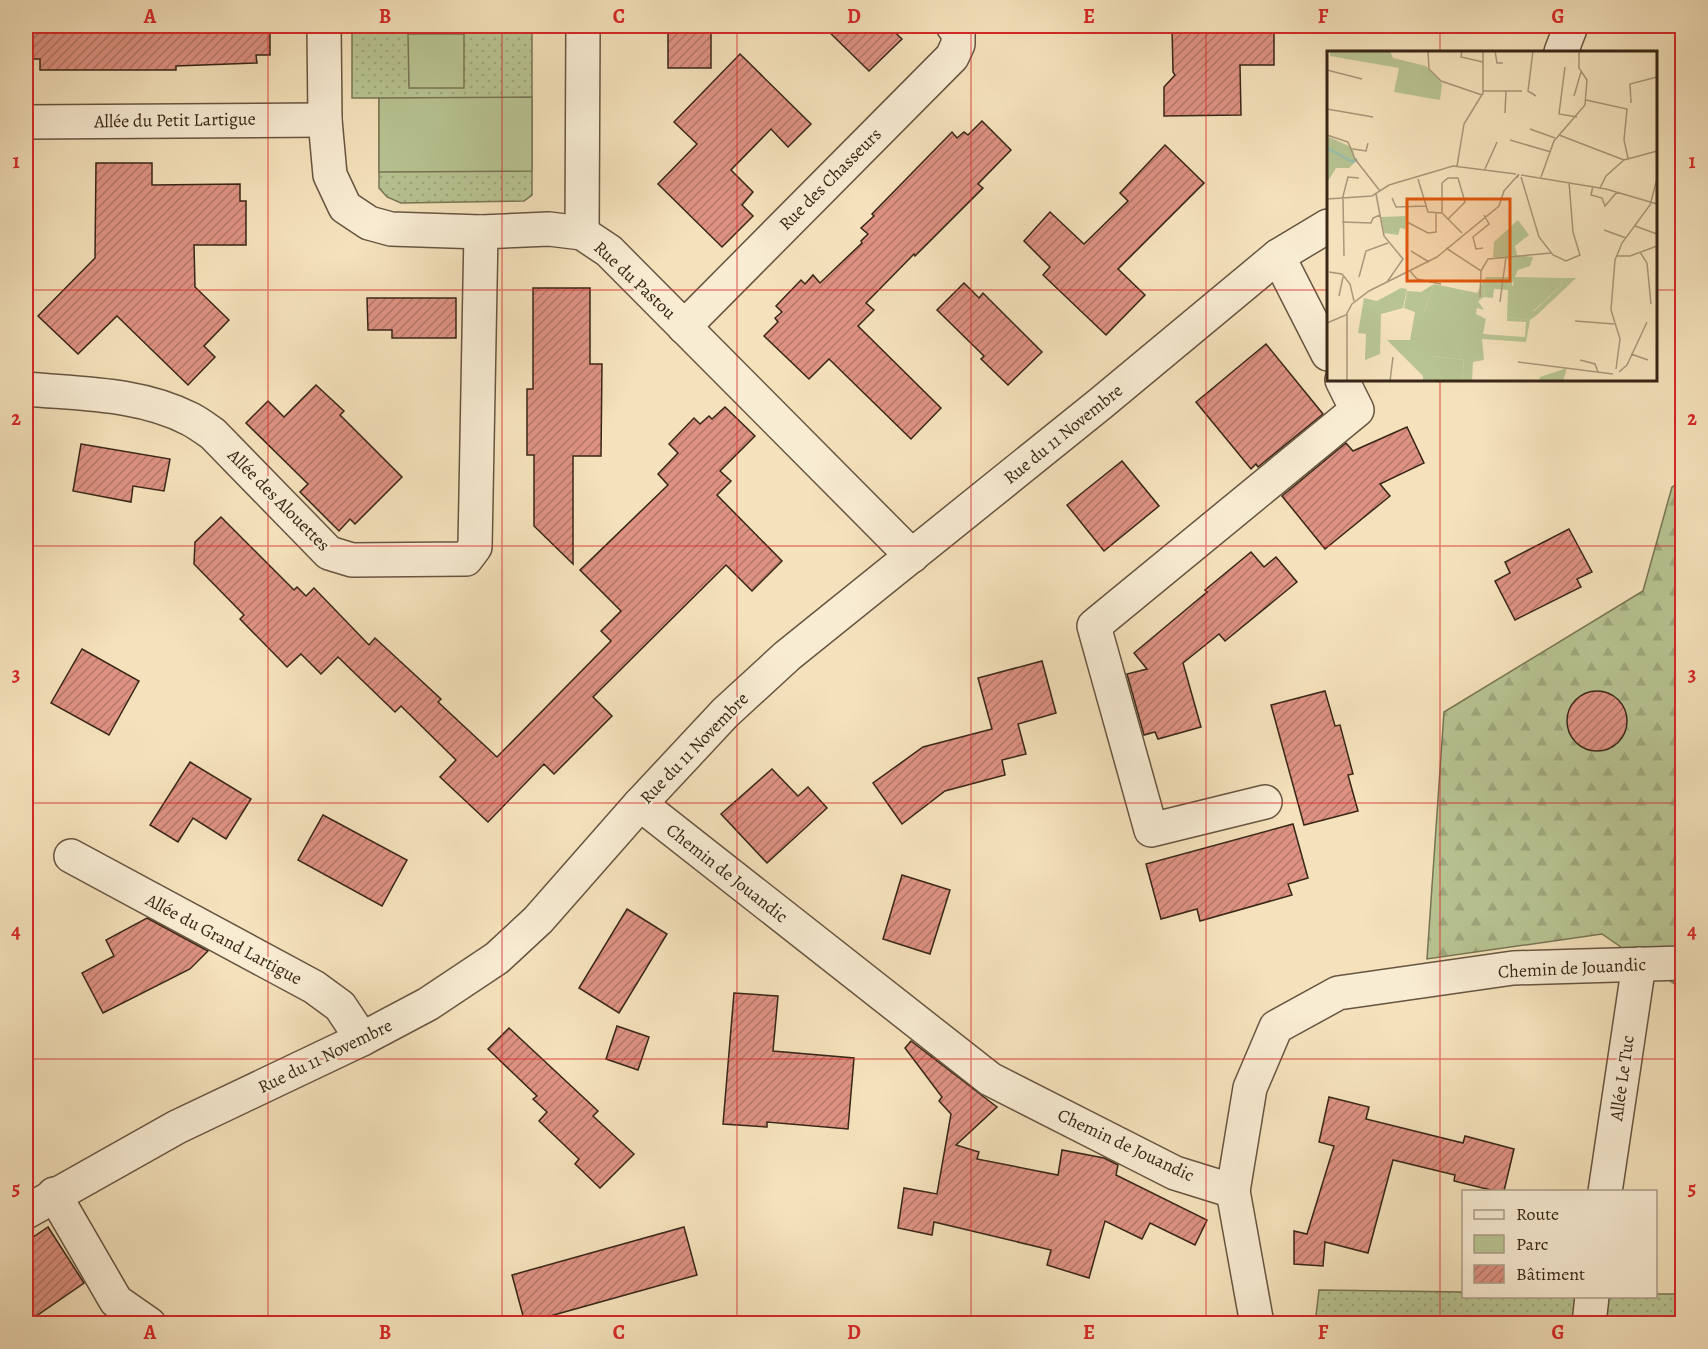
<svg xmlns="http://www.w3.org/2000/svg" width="1708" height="1349" font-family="Alegreya,serif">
<defs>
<pattern id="grass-dots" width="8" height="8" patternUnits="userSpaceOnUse" patternTransform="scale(1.5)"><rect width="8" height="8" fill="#b8c493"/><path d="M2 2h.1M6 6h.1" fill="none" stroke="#9fa87e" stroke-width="1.8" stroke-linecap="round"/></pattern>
<pattern id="forest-firs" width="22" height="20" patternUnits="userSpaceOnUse" patternTransform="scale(1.5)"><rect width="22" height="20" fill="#b8c493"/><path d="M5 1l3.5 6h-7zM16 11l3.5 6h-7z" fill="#9fa87e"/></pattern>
<pattern id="building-hatch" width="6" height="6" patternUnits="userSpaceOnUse" patternTransform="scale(1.5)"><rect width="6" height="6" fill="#de9283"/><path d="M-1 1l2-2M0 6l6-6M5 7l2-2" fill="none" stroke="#b5776a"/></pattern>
</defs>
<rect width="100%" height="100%" fill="#f5e2bc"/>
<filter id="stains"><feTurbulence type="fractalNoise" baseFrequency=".00333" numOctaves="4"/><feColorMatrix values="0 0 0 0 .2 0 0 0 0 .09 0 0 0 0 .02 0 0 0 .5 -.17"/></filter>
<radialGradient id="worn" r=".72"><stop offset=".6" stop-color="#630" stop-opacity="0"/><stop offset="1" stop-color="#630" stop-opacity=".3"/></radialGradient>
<g fill="url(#grass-dots)" stroke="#787555" stroke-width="1.5">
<path d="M352,26H532V195L524,201L401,203L387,197L379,188V98H352Z"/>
<path d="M1319,1290L1463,1292L1464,1296H1656V1294H1682V1323L1315,1324Z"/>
</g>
<path fill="url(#forest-firs)" stroke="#787555" stroke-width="1.5" d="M1682,481V989L1602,934L1427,959L1444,712L1643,591L1672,487Z"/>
<g fill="#b8c493" stroke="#787555" stroke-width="1.5">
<path d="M408,34H464V88H409Z"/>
<path d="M532,97V171L379,172V98Z"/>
</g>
<g fill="url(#building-hatch)" stroke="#382617" stroke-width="1.5">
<path d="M26,26H270V55H256L257,63L176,66V70H40V59H26Z"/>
<rect x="668" y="26" width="43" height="42"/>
<path d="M823,26H888L902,39L869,71Z"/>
<path d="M1172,26H1213V32H1274V65H1240L1241,115L1164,116V87L1175,75L1173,72Z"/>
<path d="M740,54L811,124L788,147L771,129L731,170L753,192L742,205L753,216L722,247L658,184L697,144L674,122Z"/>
<path d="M982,121L1011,150L978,184L983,188L915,256L914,254L866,303L874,310L858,326L941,408L911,439L829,359L809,379L764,336L778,322L775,318L782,312L776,306L801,280L805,284L813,275L820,283L862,243L861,241L868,234L861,228L874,216L872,214L952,132L957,138L964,132L968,135Z"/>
<path d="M1165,145L1204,183L1118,269L1145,295L1106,335L1043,275L1050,267L1024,241L1050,212L1084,244L1128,201L1120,193Z"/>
<path d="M96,163H152V185L240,184V201H246V245H194L195,287L229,320L204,346L215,357L188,385L117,316L78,354L38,316L95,258Z"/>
<path d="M964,283L979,298L983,293L1042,352L1008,385L981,359L984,356L937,310Z"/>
<path d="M533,288H590V364H602L601,456H573V564L534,526V455H527V389H533Z"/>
<path d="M367,298H456V338H392V330H368Z"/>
<path d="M1266,344L1323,414L1258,467L1256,464L1251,469L1196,402Z"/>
<path d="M316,385L344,411L340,415L402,477L355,524L350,519L339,531L300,492L308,484L246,423L268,401L284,417Z"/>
<path d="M725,407L755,436L720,471L731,481L717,495L782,561L752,591L726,565L593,697L612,716L554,774L544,764L488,822L440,777L456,760L401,706L395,712L338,657L321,674L301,654L287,667L240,619L244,615L194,564L195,542L221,517L294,590L297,587L306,596L314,588L369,645L375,638L441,699L438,702L497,757L611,641L601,631L621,611L580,570L668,485L658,474L678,453L669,444L694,418L700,424L709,416L712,419Z"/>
<path d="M1407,427L1424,463L1380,484L1390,496L1325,549L1282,496L1346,443L1353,451Z"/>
<path d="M81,444L170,459L164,491L133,486L131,502L73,491Z"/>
<path d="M1122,461L1159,506L1104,551L1067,505Z"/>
<path d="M1569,529L1592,572L1577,579L1581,587L1515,620L1495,581L1510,573L1505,562Z"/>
<path d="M1251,552L1264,567L1276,557L1297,582L1225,641L1219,634L1183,663L1201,727L1158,739L1155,732L1144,735L1127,674L1147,669L1134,653L1207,592L1205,590Z"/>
<path d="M82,649L139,681L109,735L51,703Z"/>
<path d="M1042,661L1056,713L1018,724L1026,754L1002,760L1005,775L945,791L902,824L873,783L923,747L992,729L978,678Z"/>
<circle cx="1597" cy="721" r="30"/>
<path d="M1325,691L1335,726L1340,725L1353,774L1348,775L1358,811L1304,825L1271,705Z"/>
<path d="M190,762L251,799L226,839L193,818L178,842L150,825Z"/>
<path d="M772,769L798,796L808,787L827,808L767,863L721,814Z"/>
<path d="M323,815L407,860L382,906L298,860Z"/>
<path d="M1293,824L1308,878L1288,884L1292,895L1200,921L1197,909L1161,919L1146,864Z"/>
<path d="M902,875L950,890L930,954L883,939Z"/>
<path d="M627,909L667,934L619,1013L579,988Z"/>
<path d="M147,918L208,951L190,969L103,1013L82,973L114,956L106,940Z"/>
<path d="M734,993L778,996L773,1051L854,1058L848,1129L767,1122V1127L723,1124Z"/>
<path d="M617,1026L649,1037L638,1070L606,1059Z"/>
<path d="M509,1028L598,1111L593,1116L634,1154L600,1188L575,1164L579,1159L539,1121L547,1112L533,1099L537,1096L488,1049Z"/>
<path d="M911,1041L997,1107L956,1145L979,1152L977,1159L1058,1175L1062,1150L1104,1158L1118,1165L1116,1175L1207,1220L1195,1245L1150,1223L1142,1239L1105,1221L1089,1278L1047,1265L1051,1250L934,1222L932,1235L898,1228L904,1188L937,1194L951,1114L939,1101L942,1097L905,1048Z"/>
<path d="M1329,1097L1369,1107L1366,1119L1463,1143L1465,1136L1514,1149L1504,1191H1495L1454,1181L1455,1175L1393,1160L1368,1253L1325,1242L1323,1266L1294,1264V1231L1307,1234L1334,1146L1319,1142Z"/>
<path d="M48,1227L84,1283L26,1323V1242Z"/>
<path d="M684,1227L697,1275L525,1323L512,1275Z"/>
</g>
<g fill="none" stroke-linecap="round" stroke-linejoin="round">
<g stroke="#675540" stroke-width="36">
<g id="minor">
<path d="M324,26L325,120L330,175L345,207L369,223L391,229L481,232L549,229L582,233L609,251L912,556"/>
<path d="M1561,52L1571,26"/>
<path d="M26,122L325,120"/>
<path d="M582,233L583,26"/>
<path d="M1278,256L1328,354"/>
<path d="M684,327L952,57L958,44V30L953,26"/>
<path d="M26,389C80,394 140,393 190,419C198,423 206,429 213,434L329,553L352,560L466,559L475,547L481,232"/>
<path d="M1265,802L1151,830L1094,626L1357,410L1342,380"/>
<path d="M640,804L990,1079L1175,1173L1233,1191L1250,1088L1276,1027L1338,993L1513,968L1682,963"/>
<path d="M71,856L314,987L340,1006L362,1039"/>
<path d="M1233,1191L1257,1324"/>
<path d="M1605,1192L1639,964"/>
<path d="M54,1194L116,1301L149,1324"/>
<path d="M26,1212L177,1127L362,1039L428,1004L497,958L538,920L640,804L725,713L787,656L1100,404L1278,256L1328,226"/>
<path d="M1589,1324L1592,1296"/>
</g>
</g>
<use href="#minor" stroke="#f8ecd3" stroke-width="33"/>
</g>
<path fill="none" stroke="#d62828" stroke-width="1.5" stroke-opacity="0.55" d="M268,26V1324M502,26V1324M737,26V1324M971,26V1324M1206,26V1324M1440,26V52M26,290H1328M1656,290H1682M1440,380V1324M26,546H1682M26,803H1682M26,1059H1682"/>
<g text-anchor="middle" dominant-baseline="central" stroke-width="4.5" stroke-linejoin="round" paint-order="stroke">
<g font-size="18" fill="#382617" stroke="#f8ecd3">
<text transform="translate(175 120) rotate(-1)">Allée du Petit Lartigue</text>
<text transform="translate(830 179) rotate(-45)">Rue des Chasseurs</text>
<text transform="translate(635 280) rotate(43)">Rue du Pastou</text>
<text transform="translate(1063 434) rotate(-39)">Rue du 11 Novembre</text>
<text transform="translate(279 500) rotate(45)">Allée des Alouettes</text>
<text transform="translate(694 748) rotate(-46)">Rue du 11 Novembre</text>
<text transform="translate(727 873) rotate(38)">Chemin de Jouandic</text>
<text transform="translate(224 939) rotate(28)">Allée du Grand Lartigue</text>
<text transform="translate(1572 968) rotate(-3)">Chemin de Jouandic</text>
<text transform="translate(325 1056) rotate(-26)">Rue du 11 Novembre</text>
<text transform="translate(1622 1078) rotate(-82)">Allée Le Tuc</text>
<text transform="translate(1126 1145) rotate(25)">Chemin de Jouandic</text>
</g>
</g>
<g transform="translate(1327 51)">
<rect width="330" height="330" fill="#f5e2bc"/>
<path d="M159,226H182L186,236L187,226L235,227L234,235L206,260L210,264L203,269L180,266L181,239L167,238L166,247L157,246ZM107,233L97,261L106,305L137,309L135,330H96V325L60,289H83L88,261L77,257L80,240L94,241Z" fill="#b8c493"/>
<path d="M3,0H63L66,7L99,15L115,33L113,49L67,41L72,17L3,5ZM0,85L26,97L28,111L22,117H9L1,130ZM191,169L202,184L188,195L190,204L206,206L203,215L191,219L183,237L182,208L166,206L167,191ZM159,226L157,246L151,250L157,259L150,257L149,263L159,268L156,283L198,286L199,271L180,270V266L203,269L199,291L155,288L157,309L146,311L145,330H135L137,309L106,305L95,290L97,261L107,233L150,242ZM235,227H249L210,264L206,261L234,235ZM240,317L236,330H212L213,326Z" fill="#b8c493"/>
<path d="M74,237L80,238L76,257L54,263L53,303L38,309L39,283L31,282L37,247L50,250Z" fill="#b8c493"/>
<path d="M79,165L78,178L73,177L71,184L57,182L54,166Z" fill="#b8c493"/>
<path fill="none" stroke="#9dbfaa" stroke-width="3" d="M0,97L26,111L30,108"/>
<path fill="none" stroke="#a9977a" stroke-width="1.5" d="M101,0L102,18L114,30L155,44M135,0L134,6L156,11M168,0L170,12H176M206,0L201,40L209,45M258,0H288M238,16L232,63L250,66M0,19L35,28M156,40H195M247,45L254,21M259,49L300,58L297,89L301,107M304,52L303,33L330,26M0,58L46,66M178,62L179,40M203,78L228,87M0,84L21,91L28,108L53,140M232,84L297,109M183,89L224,101M26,98L39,100L41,92M130,115L137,73L156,42V0M158,118L170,91M194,124L279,138L330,153M194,126L212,186L226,204L239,210L253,204L246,181L242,131M214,126L227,90L258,54L260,29L252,17V0M91,128L101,161L115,162L135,182M266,135L264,144L275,147L278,155L290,141M273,137L279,125L297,109L330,100M49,143L57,185L76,208L60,231M65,147L69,156L99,155M0,148L45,145L62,134L126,115L189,123M80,156V171L101,182L109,181V162M115,162V132L121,127H131L138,151L121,168M15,171L44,172L46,167L53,164M308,175L330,183M277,179L299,187M119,197L154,220L161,208L224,202M156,197L149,198L146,186L162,173L157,164M84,200L102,211M313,201L320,212L324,253M17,205L16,145L21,126L32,127M289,205H303L330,195M83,220L90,228L114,233M2,221L15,223L23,233L27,250M32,226L39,200L61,192M12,245L16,226M153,246L154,220M173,251L179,206M248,270L287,273M0,272L19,264L25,253L42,240L110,206L172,155L177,140L192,123L190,127M304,303L321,309M253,309L268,313L271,321M191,311L286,323M289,318L293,288L284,259L288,209L295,192L323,154L330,128M292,321L300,314L320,271M20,330V263M63,330L66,306"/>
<path fill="#df560d" fill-opacity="0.15" stroke="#df560d" stroke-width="3" d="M80,148H183V230H80Z"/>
<rect width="330" height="330" fill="none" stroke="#382617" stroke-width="3"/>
</g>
<rect width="1708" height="1349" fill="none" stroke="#f5e2bc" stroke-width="66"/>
<rect x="1462" y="1190" width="195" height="108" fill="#f8ecd3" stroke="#ab9d88" stroke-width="1.5"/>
<rect x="1474" y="1210" width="30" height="9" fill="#f8ecd3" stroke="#ab9d88" stroke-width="1.5"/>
<text x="1516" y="1220" font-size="18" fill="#382617">Route</text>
<rect x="1474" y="1235" width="30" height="18" fill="#b8c493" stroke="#ab9d88" stroke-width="1.5"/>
<text x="1516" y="1250" font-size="18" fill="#382617">Parc</text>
<rect x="1474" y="1265" width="30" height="18" fill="url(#building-hatch)" stroke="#ab9d88" stroke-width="1.5"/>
<text x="1516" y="1280" font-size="18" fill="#382617">Bâtiment</text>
<rect x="33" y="33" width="1642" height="1283" fill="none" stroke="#d62828" stroke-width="2"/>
<g font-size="20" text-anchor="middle" font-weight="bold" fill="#d62828">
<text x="150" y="23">A</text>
<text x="385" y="23">B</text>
<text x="619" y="23">C</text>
<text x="854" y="23">D</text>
<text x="1089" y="23">E</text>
<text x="1323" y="23">F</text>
<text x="1558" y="23">G</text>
<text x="16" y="168">1</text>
<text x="1692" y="168">1</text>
<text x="16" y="425">2</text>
<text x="1692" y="425">2</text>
<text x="16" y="681">3</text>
<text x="1692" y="681">3</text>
<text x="16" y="938">4</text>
<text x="1692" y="938">4</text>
<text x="16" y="1195">5</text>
<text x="1692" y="1195">5</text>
<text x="150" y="1339">A</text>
<text x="385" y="1339">B</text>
<text x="619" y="1339">C</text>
<text x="854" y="1339">D</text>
<text x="1089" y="1339">E</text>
<text x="1323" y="1339">F</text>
<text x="1558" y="1339">G</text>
</g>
<rect width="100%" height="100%" filter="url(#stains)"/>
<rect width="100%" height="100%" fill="url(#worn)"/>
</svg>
